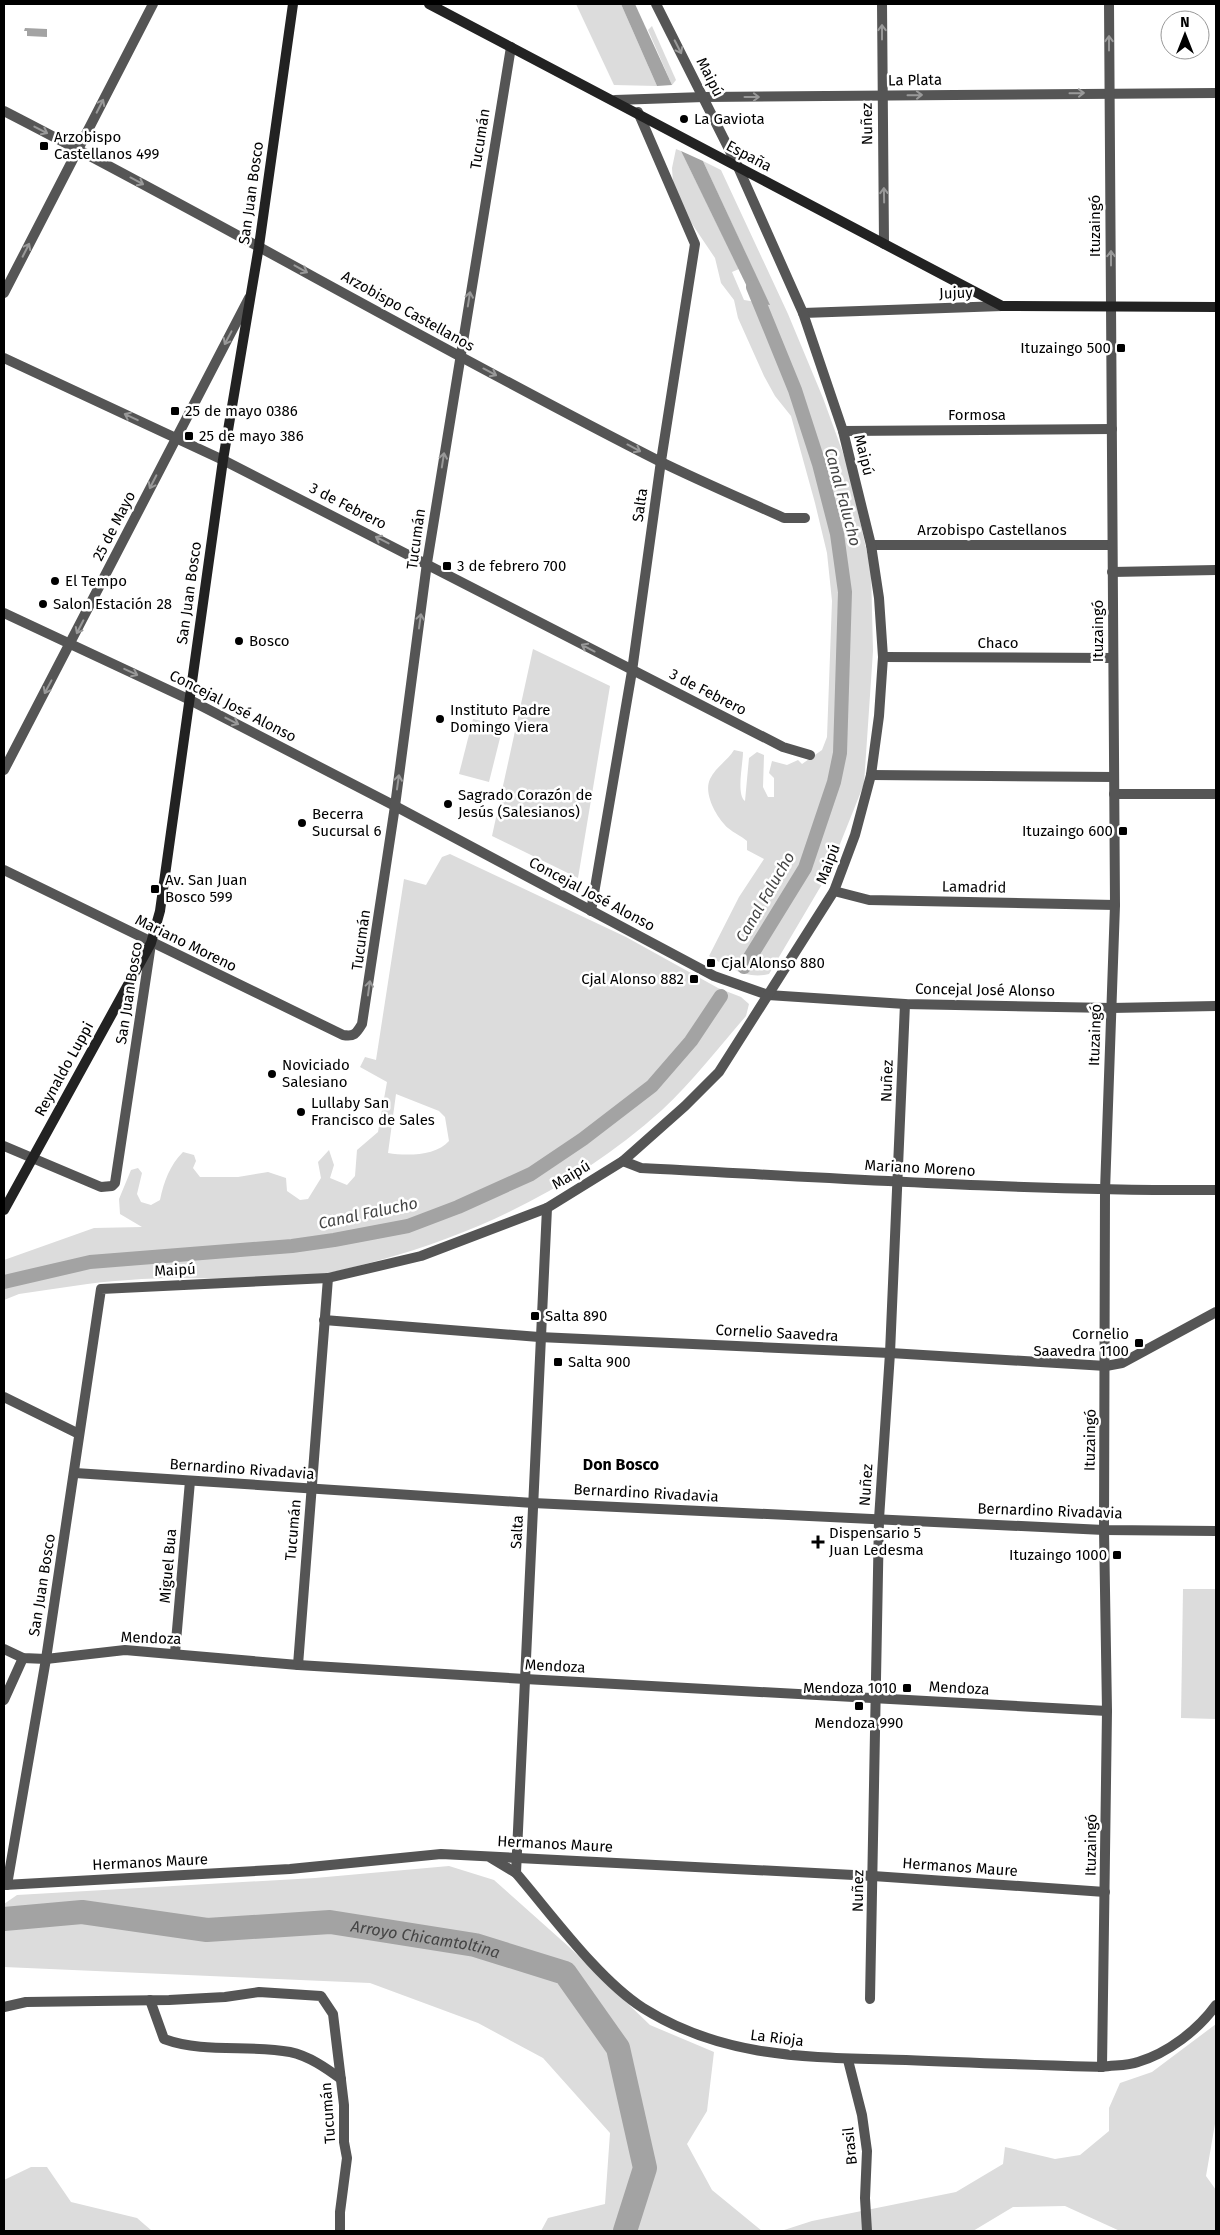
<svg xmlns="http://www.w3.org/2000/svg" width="1220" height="2235" font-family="'Fira Sans',sans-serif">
<rect width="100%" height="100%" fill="#fff"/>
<g fill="#dcdcdc" fill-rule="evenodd">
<path d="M576,4H621L657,86L614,85Z"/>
<path d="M652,26L676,80L672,85L648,30Z"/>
<path d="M676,149L681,151L739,269L732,272L744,300L769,304L703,161L721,170L788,314L823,398L847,464L871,570L873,651L864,784L828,874L769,974C747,980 728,967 709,956L739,897L764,859L747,850V841C741,836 734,833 728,828C717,818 703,794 710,779C715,768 728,760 734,750L743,752C743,764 736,794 745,801L749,758L757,752L764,755L763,787L768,797H774V778L769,773L772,761L787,765L798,760L802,764L822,750L827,737L832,601L827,553L815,503L791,416L775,396L764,376L738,318L734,300L721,283L715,258L686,215L673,183L672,168Z"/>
<path d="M533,649L610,686L578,878L492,836Z"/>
<path d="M473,719L503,726L489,782L459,774Z"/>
<path d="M450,854L626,937L718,988L741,997L749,1004L746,1016C719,1047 693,1081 662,1110C582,1182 483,1232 380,1260C355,1267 329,1274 304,1277C246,1282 187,1275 129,1280C92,1282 55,1289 19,1294L4,1300V1260L94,1228L142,1227L120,1214L119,1199L131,1170L138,1168L142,1173L137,1194L141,1202L151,1205L160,1200C164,1181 170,1165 183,1152L194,1155L196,1161L193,1168L200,1177H238L268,1172L286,1178L287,1191L300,1200L308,1199L321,1178L318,1162L329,1150L334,1165L330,1178L347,1185L355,1176L357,1150L378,1132L387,1082L360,1067L365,1057L376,1060L404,879L426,885L442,857ZM396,1094L439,1111L445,1117L449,1141C436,1156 407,1156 388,1153Z"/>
<path d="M1183,1589H1216V1719L1181,1718Z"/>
<path d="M449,1866L494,1880L568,1946L650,2025L714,2052L707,2111L687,2144L712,2190L762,2231H541L548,2218L605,2204L610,2133L543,2058L478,2023L370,1983L4,1967V1904L17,1895L315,1878Z"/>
<path d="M1216,2024V2118L1206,2176L1216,2190V2231H1120L1065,2206L1013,2207L973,2231H781L812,2221L956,2192L1003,2164L1005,2147L1055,2159L1080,2155L1109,2131V2108L1120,2083L1152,2072Z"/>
<path d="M31,2167H47L71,2202L137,2218L152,2231H4V2180Z"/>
</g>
<g fill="#a3a3a3">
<path d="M621,4H635L672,85L657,86Z"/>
<path d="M25,28L47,29V37L27,36V31H24Z"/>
<path d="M681,151L703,161L770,305L755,303Z"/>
</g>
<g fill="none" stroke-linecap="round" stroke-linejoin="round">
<g stroke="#a3a3a3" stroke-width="14">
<path d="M744,967L805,868L834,782L840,753L845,592L837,534L819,464L795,390L753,287"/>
<path d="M4,1282L90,1262L292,1246L334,1240L408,1226L458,1207L531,1174L583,1139L652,1086L691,1041L721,996"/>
</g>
<path stroke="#a3a3a3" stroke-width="24" id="s1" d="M4,1919L82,1912L207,1930L330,1922L475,1945L565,1973L618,2048L645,2168L625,2231"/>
<g stroke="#555" stroke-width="10">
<path d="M882,4L884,244"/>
<path d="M615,100L704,97L1216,93"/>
<path d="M4,111C224,224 438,349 659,461C700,481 742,499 784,518H805"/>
<path d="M4,293L153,4"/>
<path d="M803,313L1002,306"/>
<path d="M4,358L223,460L783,747L810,755"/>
<path d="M843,431L1112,429"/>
<path d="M871,545H1112"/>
<path d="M1112,572L1216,570"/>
<path d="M4,613L188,699L395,806L714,976L768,995L905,1004L1111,1008L1216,1006"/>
<path d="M883,657L1113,658"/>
<path d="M4,770L249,298"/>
<path d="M871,775L1114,777"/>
<path d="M1114,794H1216"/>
<path d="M4,870L343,1035C354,1037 356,1034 362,1024L395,806L427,563L511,47"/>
<path d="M834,891L869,900L1115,905"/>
<path d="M591,911L632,671L661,461L695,244L638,112"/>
<path d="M4,1146L101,1187L112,1186L115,1183L151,944"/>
<path d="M623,1161L641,1168C833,1178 1024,1191 1216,1190"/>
<path d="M547,1208L516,1873C552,1915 598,1979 643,2008C726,2060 812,2057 906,2060C971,2063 1037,2065 1102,2067C1113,2065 1127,2066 1138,2062C1168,2053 1198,2030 1216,2005"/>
<path d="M324,1320L539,1337L890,1353L1106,1366L1122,1363L1216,1312"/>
<path d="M4,1397L79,1434"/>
<path d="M75,1473L533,1503L1104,1530L1216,1531"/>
<path d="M4,1649L23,1658L46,1659L125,1650L298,1665L525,1679L1107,1711"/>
<path d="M175,1653L190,1481"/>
<path d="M298,1665L328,1278"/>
<path d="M4,1700L23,1658"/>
<path d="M491,1858L516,1873"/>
<path d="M4,1885L290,1869L441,1854L873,1876L1105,1892"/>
<path d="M7,1885L46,1659L101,1289L328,1278L421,1256L547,1208L623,1161L685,1106L719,1072L834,891L855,835L871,775L879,716L883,657L879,598L871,545L843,431L803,313L738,167L656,4"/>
<path d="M870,1999L879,1519L890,1353L905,1004"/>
<path d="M150,2000L164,2039C205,2054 249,2044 290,2052C309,2056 326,2068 341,2079"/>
<path d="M4,2007L26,2002L169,2000L225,1997L259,1992L321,1996L333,2014L344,2105V2142L347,2158L340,2212V2231"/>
<path d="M848,2060L862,2115L867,2151L865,2198L867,2231"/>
<path d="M1102,2067L1107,1711L1104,1530L1105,1191L1115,905L1109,4"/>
</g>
<g stroke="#222" stroke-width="10">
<path d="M429,4L1002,306L1216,307"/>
<path d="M4,1210L151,943L160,911L223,460L259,246L293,4"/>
</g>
</g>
<defs><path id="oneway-shaft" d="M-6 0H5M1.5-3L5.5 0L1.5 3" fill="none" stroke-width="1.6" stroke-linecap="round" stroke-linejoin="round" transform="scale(1.25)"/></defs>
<g stroke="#999">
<use href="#oneway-shaft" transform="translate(882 32) rotate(-90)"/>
<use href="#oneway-shaft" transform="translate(1109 43) rotate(-90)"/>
<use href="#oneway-shaft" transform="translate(678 47) rotate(63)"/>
<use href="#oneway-shaft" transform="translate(1077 93) rotate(-1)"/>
<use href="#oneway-shaft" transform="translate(915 95) rotate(-1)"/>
<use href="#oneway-shaft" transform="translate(752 97)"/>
<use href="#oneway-shaft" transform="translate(100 106) rotate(-63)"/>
<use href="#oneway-shaft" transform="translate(41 130) rotate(27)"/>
<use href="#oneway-shaft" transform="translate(137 181) rotate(28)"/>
<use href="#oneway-shaft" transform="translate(884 195) rotate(-91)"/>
<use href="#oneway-shaft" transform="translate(26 250) rotate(-63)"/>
<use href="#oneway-shaft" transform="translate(1111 258) rotate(-90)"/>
<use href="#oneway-shaft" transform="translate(301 269) rotate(29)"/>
<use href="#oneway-shaft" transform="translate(469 299) rotate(-81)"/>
<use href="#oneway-shaft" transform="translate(228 338) rotate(118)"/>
<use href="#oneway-shaft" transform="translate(490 372) rotate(28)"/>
<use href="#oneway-shaft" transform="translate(131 417) rotate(-155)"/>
<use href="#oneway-shaft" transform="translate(634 448) rotate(28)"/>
<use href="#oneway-shaft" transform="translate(443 460) rotate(-81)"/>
<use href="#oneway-shaft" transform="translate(153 482) rotate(117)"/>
<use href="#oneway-shaft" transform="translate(382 540) rotate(-153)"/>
<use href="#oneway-shaft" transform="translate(420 621) rotate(-82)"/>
<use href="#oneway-shaft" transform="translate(80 627) rotate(117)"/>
<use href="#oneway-shaft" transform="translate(588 648) rotate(-152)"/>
<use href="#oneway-shaft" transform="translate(131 672) rotate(25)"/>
<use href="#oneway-shaft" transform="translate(48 687) rotate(118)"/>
<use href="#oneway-shaft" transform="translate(232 721) rotate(27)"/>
<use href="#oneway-shaft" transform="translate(398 782) rotate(-82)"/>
<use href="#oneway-shaft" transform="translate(369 988) rotate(-82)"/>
</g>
<g fill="#000" stroke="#fff" stroke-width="2">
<circle cx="684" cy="119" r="5"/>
<rect x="39" y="141" width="10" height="10" rx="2.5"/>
<rect x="1116" y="343" width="10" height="10" rx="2.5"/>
<rect x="170" y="406" width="10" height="10" rx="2.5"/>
<rect x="184" y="431" width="10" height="10" rx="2.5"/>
<rect x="442" y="561" width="10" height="10" rx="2.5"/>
<circle cx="55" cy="581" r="5"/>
<circle cx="43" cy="604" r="5"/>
<circle cx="239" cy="641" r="5"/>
<circle cx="440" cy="719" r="5"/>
<circle cx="448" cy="804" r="5"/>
<circle cx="302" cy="823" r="5"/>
<rect x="1118" y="826" width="10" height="10" rx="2.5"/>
<rect x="150" y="884" width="10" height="10" rx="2.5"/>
<rect x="706" y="958" width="10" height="10" rx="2.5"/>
<rect x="689" y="974" width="10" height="10" rx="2.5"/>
<circle cx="272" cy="1074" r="5"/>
<circle cx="301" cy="1112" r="5"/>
<rect x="530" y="1311" width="10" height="10" rx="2.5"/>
<rect x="1134" y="1338" width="10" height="10" rx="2.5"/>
<rect x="553" y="1357" width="10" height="10" rx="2.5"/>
<path d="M815.5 1534.5h5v5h5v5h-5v5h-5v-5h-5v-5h5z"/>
<rect x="1112" y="1550" width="10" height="10" rx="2.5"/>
<rect x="902" y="1683" width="10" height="10" rx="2.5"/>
<rect x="854" y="1701" width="10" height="10" rx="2.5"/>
</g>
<g text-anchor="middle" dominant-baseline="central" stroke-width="5" stroke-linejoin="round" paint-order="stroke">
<g font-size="15" fill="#000" stroke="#fff">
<text transform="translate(710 77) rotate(63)">Maipú</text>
<text transform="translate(915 80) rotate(-1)">La Plata</text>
<text transform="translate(867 124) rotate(-91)">Nuñez</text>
<text transform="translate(480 139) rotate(-81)">Tucumán</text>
<text transform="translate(749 156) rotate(28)">España</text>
<text transform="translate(251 193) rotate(-82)">San Juan Bosco</text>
<text transform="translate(1095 226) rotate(-90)">Ituzaingó</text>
<text transform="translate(956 293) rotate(-2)">Jujuy</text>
<text transform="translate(408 311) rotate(29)">Arzobispo Castellanos</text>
<text x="977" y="415">Formosa</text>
<text transform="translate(864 455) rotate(76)">Maipú</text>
<text transform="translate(640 505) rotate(-82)">Salta</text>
<text transform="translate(348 506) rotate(27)">3 de Febrero</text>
<text transform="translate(114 526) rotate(-63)">25 de Mayo</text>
<text x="992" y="530">Arzobispo Castellanos</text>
<text transform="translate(416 539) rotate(-82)">Tucumán</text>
<text transform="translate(189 593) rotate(-82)">San Juan Bosco</text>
<text transform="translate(1098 631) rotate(-90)">Ituzaingó</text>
<text x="998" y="643">Chaco</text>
<text transform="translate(708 692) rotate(27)">3 de Febrero</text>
<text transform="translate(233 706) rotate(27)">Concejal José Alonso</text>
<text transform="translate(828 864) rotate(-69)">Maipú</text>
<text transform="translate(974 887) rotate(1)">Lamadrid</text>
<text transform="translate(592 894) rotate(28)">Concejal José Alonso</text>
<text transform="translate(361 940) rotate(-82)">Tucumán</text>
<text transform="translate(186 943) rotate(26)">Mariano Moreno</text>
<text transform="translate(985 990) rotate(1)">Concejal José Alonso</text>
<text transform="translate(129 993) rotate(-81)">San Juan Bosco</text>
<text transform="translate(1095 1035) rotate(-88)">Ituzaingó</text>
<text transform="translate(64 1069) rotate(-61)">Reynaldo Luppi</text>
<text transform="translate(887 1081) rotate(-88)">Nuñez</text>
<text transform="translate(920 1168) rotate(3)">Mariano Moreno</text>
<text transform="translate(571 1175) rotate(-31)">Maipú</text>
<text transform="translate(175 1270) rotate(-3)">Maipú</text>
<text transform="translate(777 1333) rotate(3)">Cornelio Saavedra</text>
<text transform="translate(1090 1440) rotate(-89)">Ituzaingó</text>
<text transform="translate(242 1469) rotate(4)">Bernardino Rivadavia</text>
<text transform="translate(866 1485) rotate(-86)">Nuñez</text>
<text transform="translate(646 1493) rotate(3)">Bernardino Rivadavia</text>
<text transform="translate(1050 1511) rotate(2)">Bernardino Rivadavia</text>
<text transform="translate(293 1530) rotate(-85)">Tucumán</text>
<text transform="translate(517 1532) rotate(-87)">Salta</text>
<text transform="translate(168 1566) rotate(-85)">Miguel Bua</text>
<text transform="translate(42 1585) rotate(-81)">San Juan Bosco</text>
<text transform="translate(151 1638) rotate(2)">Mendoza</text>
<text transform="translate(555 1666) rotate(3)">Mendoza</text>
<text transform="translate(959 1688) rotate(3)">Mendoza</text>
<text transform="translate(555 1844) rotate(3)">Hermanos Maure</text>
<text transform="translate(1091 1845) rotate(-89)">Ituzaingó</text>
<text transform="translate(150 1862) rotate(-3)">Hermanos Maure</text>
<text transform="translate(960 1867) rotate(4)">Hermanos Maure</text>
<text transform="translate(858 1891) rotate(-89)">Nuñez</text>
<text transform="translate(777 2038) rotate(7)">La Rioja</text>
<text transform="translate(328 2113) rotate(-94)">Tucumán</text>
<text transform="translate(850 2146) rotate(-96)">Brasil</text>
</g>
<g font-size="15" fill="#000" stroke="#fff" text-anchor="start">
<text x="694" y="119">La Gaviota</text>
<text x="54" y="137">Arzobispo<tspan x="54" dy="17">Castellanos 499</tspan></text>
<text x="1111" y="348" text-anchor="end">Ituzaingo 500</text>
<text x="185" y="411">25 de mayo 0386</text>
<text x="199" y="436">25 de mayo 386</text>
<text x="457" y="566">3 de febrero 700</text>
<text x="65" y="581">El Tempo</text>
<text x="53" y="604">Salon Estación 28</text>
<text x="249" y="641">Bosco</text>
<text x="450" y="710">Instituto Padre<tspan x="450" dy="17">Domingo Viera</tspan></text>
<text x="458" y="795">Sagrado Corazón de<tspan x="458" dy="17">Jesús (Salesianos)</tspan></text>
<text x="312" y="814">Becerra<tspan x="312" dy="17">Sucursal 6</tspan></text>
<text x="1113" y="831" text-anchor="end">Ituzaingo 600</text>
<text x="165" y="880">Av. San Juan<tspan x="165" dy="17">Bosco 599</tspan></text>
<text x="721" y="963">Cjal Alonso 880</text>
<text x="684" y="979" text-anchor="end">Cjal Alonso 882</text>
<text x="282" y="1065">Noviciado<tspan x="282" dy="17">Salesiano</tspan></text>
<text x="311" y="1103">Lullaby San<tspan x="311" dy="17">Francisco de Sales</tspan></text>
<text x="545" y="1316">Salta 890</text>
<text x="1129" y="1334" text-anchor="end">Cornelio<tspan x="1129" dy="17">Saavedra 1100</tspan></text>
<text x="568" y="1362">Salta 900</text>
<text x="829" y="1533">Dispensario 5<tspan x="829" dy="17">Juan Ledesma</tspan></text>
<text x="1107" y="1555" text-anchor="end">Ituzaingo 1000</text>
<text x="897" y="1688" text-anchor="end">Mendoza 1010</text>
<text x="859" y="1723" text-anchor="middle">Mendoza 990</text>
</g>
<g font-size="16" font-style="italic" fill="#444" stroke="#fff">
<text transform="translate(843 497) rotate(75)">Canal Falucho</text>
<text transform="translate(765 897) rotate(-60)">Canal Falucho</text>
<text transform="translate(368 1213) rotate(-12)">Canal Falucho</text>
<text stroke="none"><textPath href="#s1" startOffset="425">Arroyo Chicamtoltina</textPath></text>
</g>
<g font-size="16" font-weight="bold" fill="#000" stroke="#fff">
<text x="621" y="1464">Don Bosco</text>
</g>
</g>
<rect width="1220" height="2235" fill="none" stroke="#000000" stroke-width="10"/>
<g transform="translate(1185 35)"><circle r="24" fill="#ffffff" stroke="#999999"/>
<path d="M0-4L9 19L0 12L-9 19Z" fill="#000000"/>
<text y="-8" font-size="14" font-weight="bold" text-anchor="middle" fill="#000000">N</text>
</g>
</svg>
